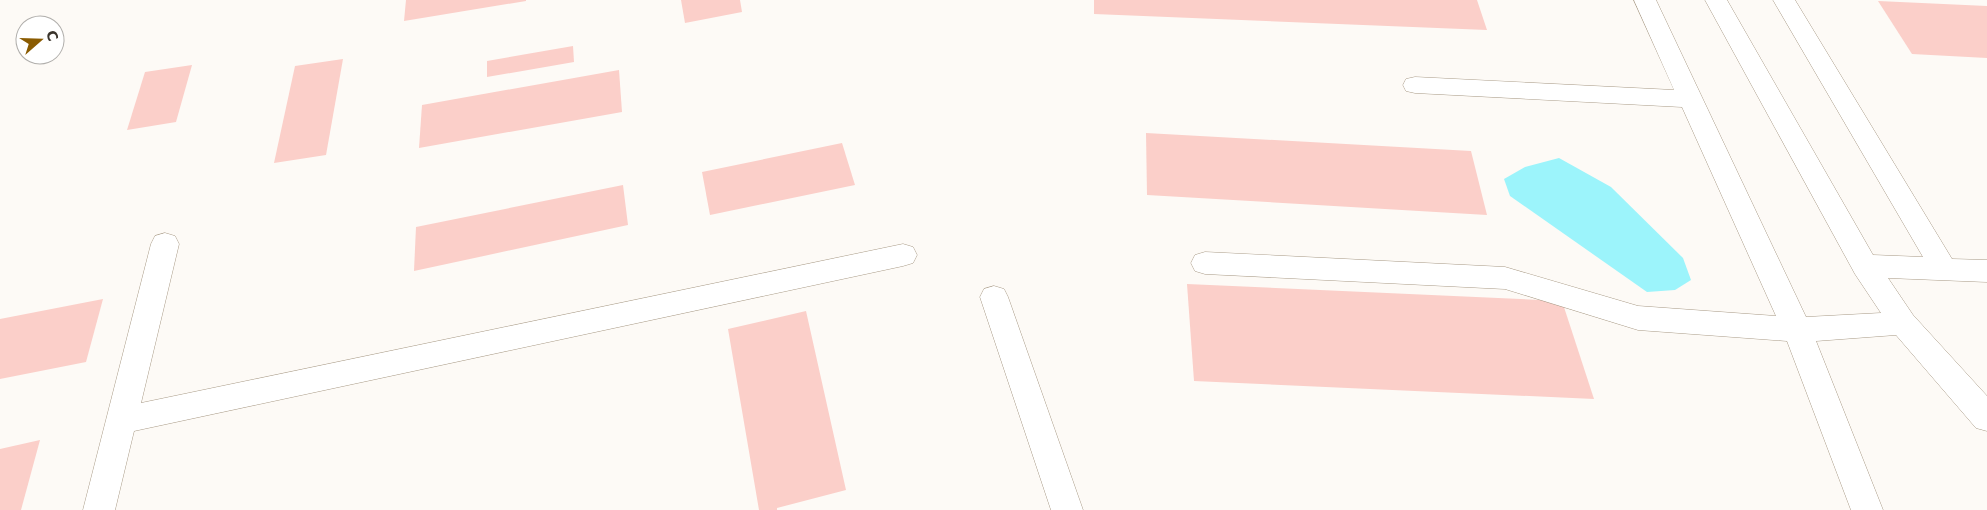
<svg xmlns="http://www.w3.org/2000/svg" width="1987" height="510" font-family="'DejaVu Sans',sans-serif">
<rect width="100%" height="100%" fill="#fdfaf6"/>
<path fill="#9cf4fb" d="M1559,158L1611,187L1683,258L1691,280L1675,290L1647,292L1510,196L1504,179L1525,167Z"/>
<g fill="#fbcfc9">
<path d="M406,0H526V1L404,21Z"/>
<path d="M681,0H740L742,12L685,23Z"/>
<path d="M1094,0H1477L1487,30L1094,14Z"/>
<path d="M1878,1L1987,6V58L1912,54Z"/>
<path d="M573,46L574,62L487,77V61Z"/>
<path d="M343,59L326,155L274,163L295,66Z"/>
<path d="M192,65L176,122L127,130L145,72Z"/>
<path d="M619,70L622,112L419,148L422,105Z"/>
<path d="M1146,133L1471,151L1487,215L1147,195Z"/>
<path d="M842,143L855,185L710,215L702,172Z"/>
<path d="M623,185L628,225L414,271L416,227Z"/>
<path d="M1187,284L1562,301L1594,399L1194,381Z"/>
<path d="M103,299L86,362L0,379V319Z"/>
<path d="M806,311L846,490L777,508V510H759L728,329Z"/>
<path d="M40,440L21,510H0V449Z"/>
</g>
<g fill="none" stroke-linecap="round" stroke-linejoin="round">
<g stroke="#a99b87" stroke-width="1">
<g id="minor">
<path d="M1634,0H1656L1806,317L1881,313L1855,274L1705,0H1727L1873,255L1923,257L1773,0H1795L1952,259L1987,260V282L1888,278L1913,315L1987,396V431L1976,428L1896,335L1816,341L1883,510H1851L1787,341L1638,330L1505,289L1205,274L1195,271L1191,263L1195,255L1205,252L1505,267L1638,306L1776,316L1682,107L1415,93L1406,91L1403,85L1406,79L1415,77L1674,90Z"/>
<path d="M165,233L175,236L179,244L141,403L903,244L913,247L917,255L913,263L903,266L134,431L115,510H83L151,244L155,236Z"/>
<path d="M994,286L1004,289L1008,297L1083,510H1051L980,297L984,289Z"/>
</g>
</g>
<use href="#minor" fill="#fff" fill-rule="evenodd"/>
</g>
<g transform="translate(40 40) rotate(70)"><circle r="24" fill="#ffffff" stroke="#b0aeab"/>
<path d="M0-4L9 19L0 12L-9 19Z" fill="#8a5b01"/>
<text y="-8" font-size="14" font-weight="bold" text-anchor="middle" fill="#3a342c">С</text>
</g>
</svg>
